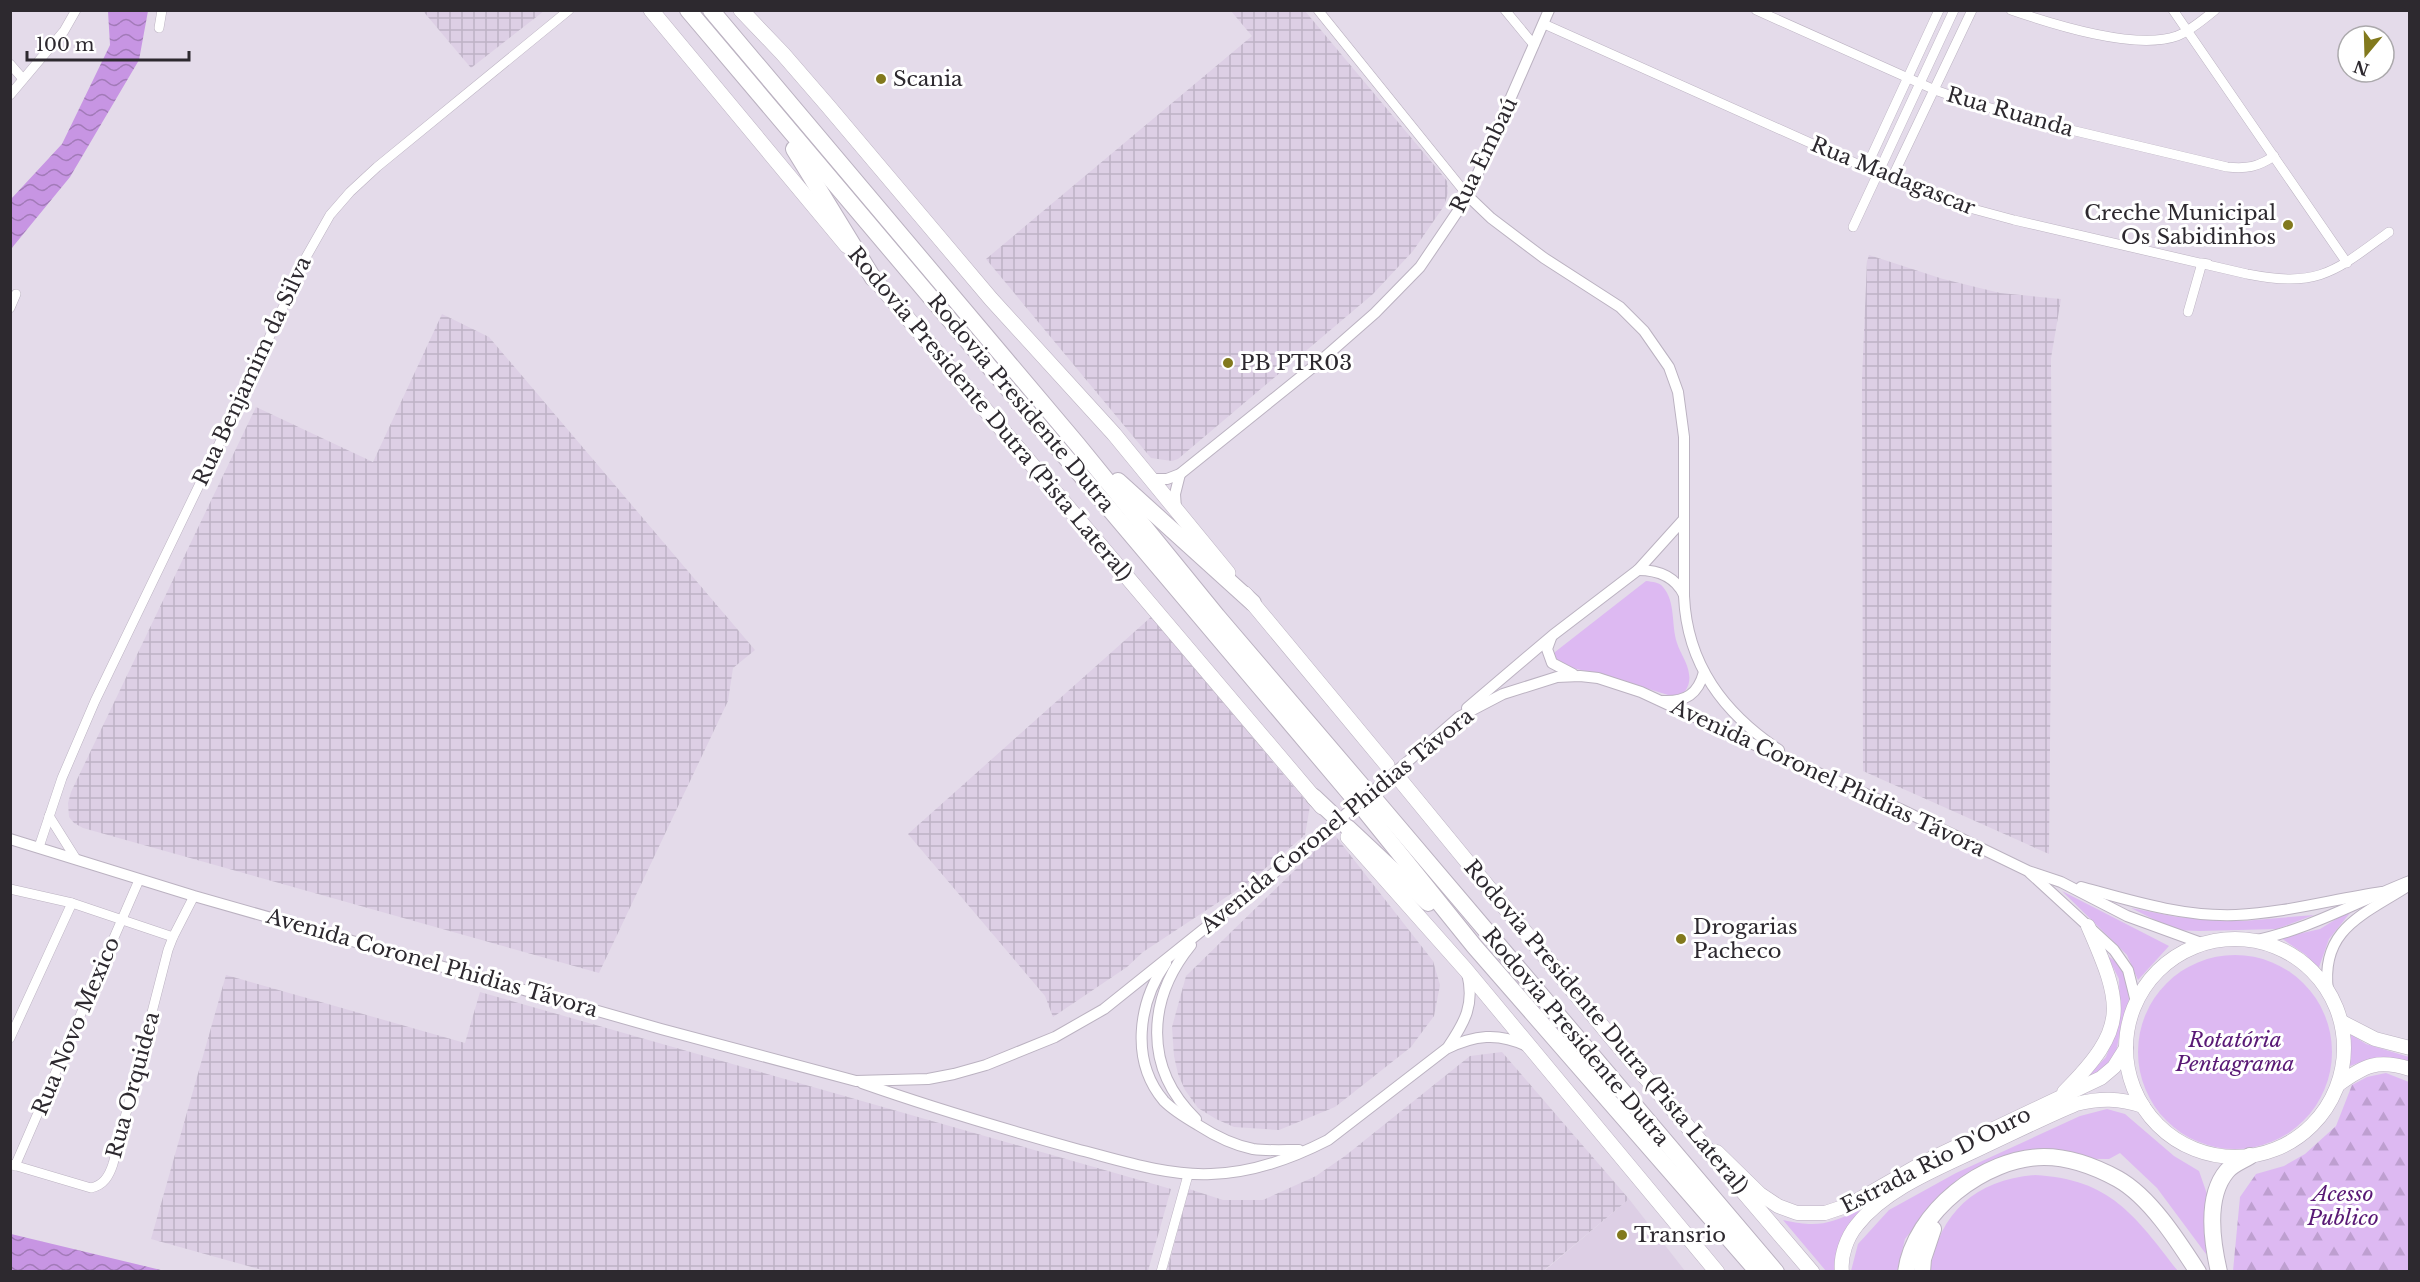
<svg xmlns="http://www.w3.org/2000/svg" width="2420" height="1282" font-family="'Libre Baskerville',serif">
<defs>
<pattern id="industrial-grid" width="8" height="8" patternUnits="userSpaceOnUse" patternTransform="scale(1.5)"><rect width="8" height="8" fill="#ddcfe5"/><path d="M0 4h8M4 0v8" fill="none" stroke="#beb2c5"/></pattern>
<pattern id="forest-firs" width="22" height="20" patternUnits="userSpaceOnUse" patternTransform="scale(1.5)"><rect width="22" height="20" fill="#ddb9f2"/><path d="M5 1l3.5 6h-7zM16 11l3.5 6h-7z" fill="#be9fd0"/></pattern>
<pattern id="water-waves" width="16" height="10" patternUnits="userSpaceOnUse" patternTransform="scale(1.5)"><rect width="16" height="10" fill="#c795e3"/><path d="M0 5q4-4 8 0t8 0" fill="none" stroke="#a27ab8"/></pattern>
</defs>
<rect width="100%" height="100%" fill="#e4dbea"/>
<path fill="#ddcfe5" d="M1629,1199L1685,1271L1543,1272Z"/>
<g fill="url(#industrial-grid)">
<path d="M423,11H544L471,68Z"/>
<path d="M1231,11H1305L1439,171L1447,181L1448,193L1444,206L1413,251L1373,294L1178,459L1172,461L1151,458L986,259L1252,36Z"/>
<path d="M1869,255L1943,279L2000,293L2061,299L2051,358L2052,533L2049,854L1863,771L1862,379L1867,261Z"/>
<path d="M442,314L489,337L755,650L733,668L728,701L599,973L83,828L74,823L69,817L68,803L71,792L256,407L373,462Z"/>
<path d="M1151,617L1310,806L1305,835L1249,882L1143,952L1127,967L1053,1017L1045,996L908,834Z"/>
<path d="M1333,833L1433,961L1440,985L1434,1016L1411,1047L1335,1107L1279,1130L1234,1127L1216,1119L1198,1108L1185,1090L1178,1074L1174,1056L1172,1027L1186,976Z"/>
<path d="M226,975L465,1043L480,992L1171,1189L1148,1271H266L151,1239Z"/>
<path d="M1502,1052L1629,1199L1543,1271H1167L1189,1189L1223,1200H1263L1316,1176L1345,1156L1470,1056Z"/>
</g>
<g fill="#ddb9f2">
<path d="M1646,581C1653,582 1659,582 1663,587C1676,602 1671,625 1677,643C1680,653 1688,663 1689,674C1691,683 1686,693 1678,698L1603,675L1559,665L1554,656L1555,652Z"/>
<path d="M2062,891L2169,946L2138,980L2127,955Z"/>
<path d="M2131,908L2177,917L2243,921L2314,915L2277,929L2199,931L2175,930Z"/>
<path d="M2354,908L2329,939L2318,970L2306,955L2281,938L2320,929Z"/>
<circle cx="2235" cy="1052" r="97"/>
<path d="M2107,955L2120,965L2127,982L2129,1000L2122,1021L2115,1058L2102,1073L2077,1087L2106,1057L2120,1020L2119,979Z"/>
<path d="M2347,1032L2366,1044L2409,1057V1063C2388,1054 2369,1058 2348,1067L2350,1050Z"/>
<path d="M2107,1109L2125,1114L2174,1156L2199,1171L2207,1194L2206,1254L2157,1188L2120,1153L2109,1159L2002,1158L1958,1179L1936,1199L1905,1239L1897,1271H1851L1858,1244L1889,1210L1956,1173L2080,1116Z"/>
<path d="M2035,1175C2111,1179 2135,1216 2178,1271L1930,1272C1939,1212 1976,1180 2035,1175Z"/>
<path d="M1860,1210C1844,1231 1835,1244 1834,1271H1826L1783,1220C1818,1228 1828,1224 1860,1210Z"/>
</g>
<path fill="url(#forest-firs)" d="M2386,1073L2409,1082V1271H2233L2240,1197L2256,1174L2284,1166L2305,1154L2336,1126L2352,1085L2367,1077Z"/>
<g fill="url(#water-waves)">
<path d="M108,11H148L139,60L70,177L11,249V199L62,144L110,45Z"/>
<path d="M10,1234H11L165,1271H11Z"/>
</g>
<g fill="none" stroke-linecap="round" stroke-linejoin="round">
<g stroke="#bbb2c1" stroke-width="10">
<g id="minor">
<path d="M1318,10L1468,196"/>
<path d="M1505,10L1534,45"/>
<path d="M1756,10L1935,90L1969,102L2071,130L2227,167C2247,169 2258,167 2274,156"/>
<path d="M2011,10C2052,24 2135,51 2177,36C2190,31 2204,19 2215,10"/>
<path d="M2173,10L2347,263"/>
<path d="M1544,24L1920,192L1962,206L2014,220L2247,274C2319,288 2334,272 2389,232"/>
<path d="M159,28L162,10"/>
<path d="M10,64L23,79"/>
<path d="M10,95L64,31L76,10"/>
<path d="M1866,168L1939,10"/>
<path d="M1891,180L1972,10"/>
<path d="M1853,227L1954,10"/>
<path d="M10,308L16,294"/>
<path d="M2188,312L2202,263L2208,264"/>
<path d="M49,816L76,859"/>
<path d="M39,847L62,778L95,701L248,384L305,259L330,215L350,192L377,167L569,10"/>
<path d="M10,889L72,903L173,937"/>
<path d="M10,1038L72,903"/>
<path d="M10,1164L91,1188C104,1185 109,1176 113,1164L168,950L173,937L194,896"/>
<path d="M15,1166L139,880"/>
<path d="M1161,1272L1188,1175"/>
</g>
</g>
<g stroke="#bbb2c1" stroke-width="12">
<g id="tertiary">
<path d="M1468,196L1491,218L1544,258L1620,307L1644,331L1669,367L1678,392L1684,437V596C1687,665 1724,713 1779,750"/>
<path d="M1152,479H1167L1180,474L1318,363L1375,313L1420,267L1468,196L1549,10"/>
<path d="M1176,509L1175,494L1180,474"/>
<path d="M1638,570C1658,570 1675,576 1684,595"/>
<path d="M1551,638L1547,649L1552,663L1573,674"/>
<path d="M1663,701C1686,702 1698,694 1704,672"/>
<path d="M1467,708L1553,635L1638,570L1684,519"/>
<path d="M1406,763L1459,717L1503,694L1557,677L1580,676L1598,678L1641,692L1755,745L1900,809L2028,871L2061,882L2127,916L2204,944"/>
<path d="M10,839L194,896L661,1029L856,1081L928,1079L954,1074L986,1065L1055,1037L1104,1009L1315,840"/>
<path d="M2030,873L2114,950L2128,970L2136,1002"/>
<path d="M2081,887C2132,901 2183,917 2236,915C2285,913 2334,899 2382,892"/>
<path d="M2252,941C2308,930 2356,902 2410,881"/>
<path d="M1191,945C1147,999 1143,1068 1196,1119"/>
<path d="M1166,963C1138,1003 1130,1061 1164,1101C1174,1111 1186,1118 1198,1125C1215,1136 1233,1145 1253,1149C1268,1151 1284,1150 1299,1150"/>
<path d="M2328,991C2320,929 2363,915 2408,886"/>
<path d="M1448,1047C1465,1022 1475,1004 1467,973"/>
<path d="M862,1083C933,1108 1004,1129 1076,1149C1119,1160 1166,1176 1211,1174C1252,1173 1291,1159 1328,1140L1446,1049C1474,1035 1498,1032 1527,1046"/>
</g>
</g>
<g stroke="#bbb2c1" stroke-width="15">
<g id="primary">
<circle cx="2235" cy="1048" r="109"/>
<path d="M2342,1022L2375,1039L2410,1048"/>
<path d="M2339,1084C2365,1065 2378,1059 2410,1069"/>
<path d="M2064,1092C2129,1027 2123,1006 2088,926"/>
<path d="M1717,1152L1760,1194L1778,1206L1797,1213H1825L1849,1205L1926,1161L2101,1078L2114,1067L2126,1048"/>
<path d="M1842,1272C1840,1256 1847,1237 1857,1225C1887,1187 1942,1167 1985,1146C2015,1132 2045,1117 2076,1104C2100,1098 2119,1098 2143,1106"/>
</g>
</g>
<g stroke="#bbb2c1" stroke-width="16">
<g id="trunk">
<path d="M651,10L847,246"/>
<path d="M741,10L783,54L828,106L991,299L1114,434L1228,573"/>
<path d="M866,269L1322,807"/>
<path d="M1245,594L1387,765"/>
<path d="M1401,781L1611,1037L1812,1272"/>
<path d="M1348,837L1466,970L1717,1272"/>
</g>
</g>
<g stroke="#bbb2c1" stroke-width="18">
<g id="motorway">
<path d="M688,10L1352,796"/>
<path d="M711,10L1077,444L1217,616L1363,787"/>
<path d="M794,149L873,278"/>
<path d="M1118,481L1253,603"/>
<path d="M1314,797L1332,814"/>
<path d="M1377,802L1776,1272"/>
<path d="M1366,812L1474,946L1758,1272"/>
<path d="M1348,828L1428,903"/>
<path d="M1906,1272C1914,1212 1985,1157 2044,1157C2069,1157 2096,1167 2118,1179C2150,1197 2178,1241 2198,1272"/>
<path d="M1922,1272L1923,1259L1933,1229"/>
<path d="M2219,1272C2212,1242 2205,1197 2227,1171C2233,1164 2242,1161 2250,1156"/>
</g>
</g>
<use href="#minor" stroke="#fff" stroke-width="9"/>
<use href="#tertiary" stroke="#fff" stroke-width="10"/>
<use href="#primary" stroke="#fff" stroke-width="14"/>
<use href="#trunk" stroke="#fff" stroke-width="15"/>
<use href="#motorway" stroke="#fff" stroke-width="16"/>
<g stroke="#bbb2c1" stroke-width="12" stroke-linecap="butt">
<path id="tertiary-bridge" d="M1315,840L1406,763"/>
</g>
<use href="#tertiary-bridge" stroke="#fff" stroke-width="10"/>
</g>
<g fill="#82791d" stroke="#fff" stroke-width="2">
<circle cx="881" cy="79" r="6"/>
<circle cx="2288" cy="225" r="6"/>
<circle cx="1228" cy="363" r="6"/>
<circle cx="1681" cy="939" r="6"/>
<circle cx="1622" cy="1235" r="6"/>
</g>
<g text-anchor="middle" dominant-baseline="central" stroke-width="6" stroke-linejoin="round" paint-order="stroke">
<g font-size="21" fill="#2d292f" stroke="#fff" text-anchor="start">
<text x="893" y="79">Scania</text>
<text x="2276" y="213" text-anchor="end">Creche Municipal<tspan x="2276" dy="24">Os Sabidinhos</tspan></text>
<text x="1240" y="363">PB PTR03</text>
<text x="1693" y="927">Drogarias<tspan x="1693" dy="24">Pacheco</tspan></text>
<text x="1634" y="1235">Transrio</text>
</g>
<g font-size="21" fill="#2d292f" stroke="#fff">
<text transform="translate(2010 112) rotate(16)">Rua Ruanda</text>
<text transform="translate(1484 155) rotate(-64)">Rua Embaú</text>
<text transform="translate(1893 176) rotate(22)">Rua Madagascar</text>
<text transform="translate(252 371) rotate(-65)">Rua Benjamim da Silva</text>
<text transform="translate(1021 403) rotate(50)">Rodovia Presidente Dutra</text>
<text transform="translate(990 414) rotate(50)">Rodovia Presidente Dutra (Pista Lateral)</text>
<text transform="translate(1828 778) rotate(25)">Avenida Coronel Phidias Távora</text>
<text transform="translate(1337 821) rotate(-39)">Avenida Coronel Phidias Távora</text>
<text transform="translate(432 963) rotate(16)">Avenida Coronel Phidias Távora</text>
<text transform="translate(76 1026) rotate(-67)">Rua Novo Mexico</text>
<text transform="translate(1606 1027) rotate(50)">Rodovia Presidente Dutra (Pista Lateral)</text>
<text transform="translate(1576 1037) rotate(50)">Rodovia Presidente Dutra</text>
<text transform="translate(133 1085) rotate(-75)">Rua Orquidea</text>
<text transform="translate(1936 1160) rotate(-27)">Estrada Rio D'Ouro</text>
</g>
<g font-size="21" font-style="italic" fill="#591975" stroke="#fff">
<text x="2235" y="1040">Rotatória<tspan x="2235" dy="24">Pentagrama</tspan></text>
<text x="2343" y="1194">Acesso<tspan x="2343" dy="24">Publico</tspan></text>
</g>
</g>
<rect width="2420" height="1282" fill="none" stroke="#2d292f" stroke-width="24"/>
<g transform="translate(2366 54) rotate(199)"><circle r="28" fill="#ffffff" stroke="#aba9ac" stroke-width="1.5"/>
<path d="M0-4.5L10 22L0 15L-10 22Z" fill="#82791d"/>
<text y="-9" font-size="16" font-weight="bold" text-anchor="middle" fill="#2d292f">N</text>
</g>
<path d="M27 51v9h162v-9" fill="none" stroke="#2d292f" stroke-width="3"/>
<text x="36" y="51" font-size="18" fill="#2d292f" stroke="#ffffff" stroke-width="4.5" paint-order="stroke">100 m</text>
</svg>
